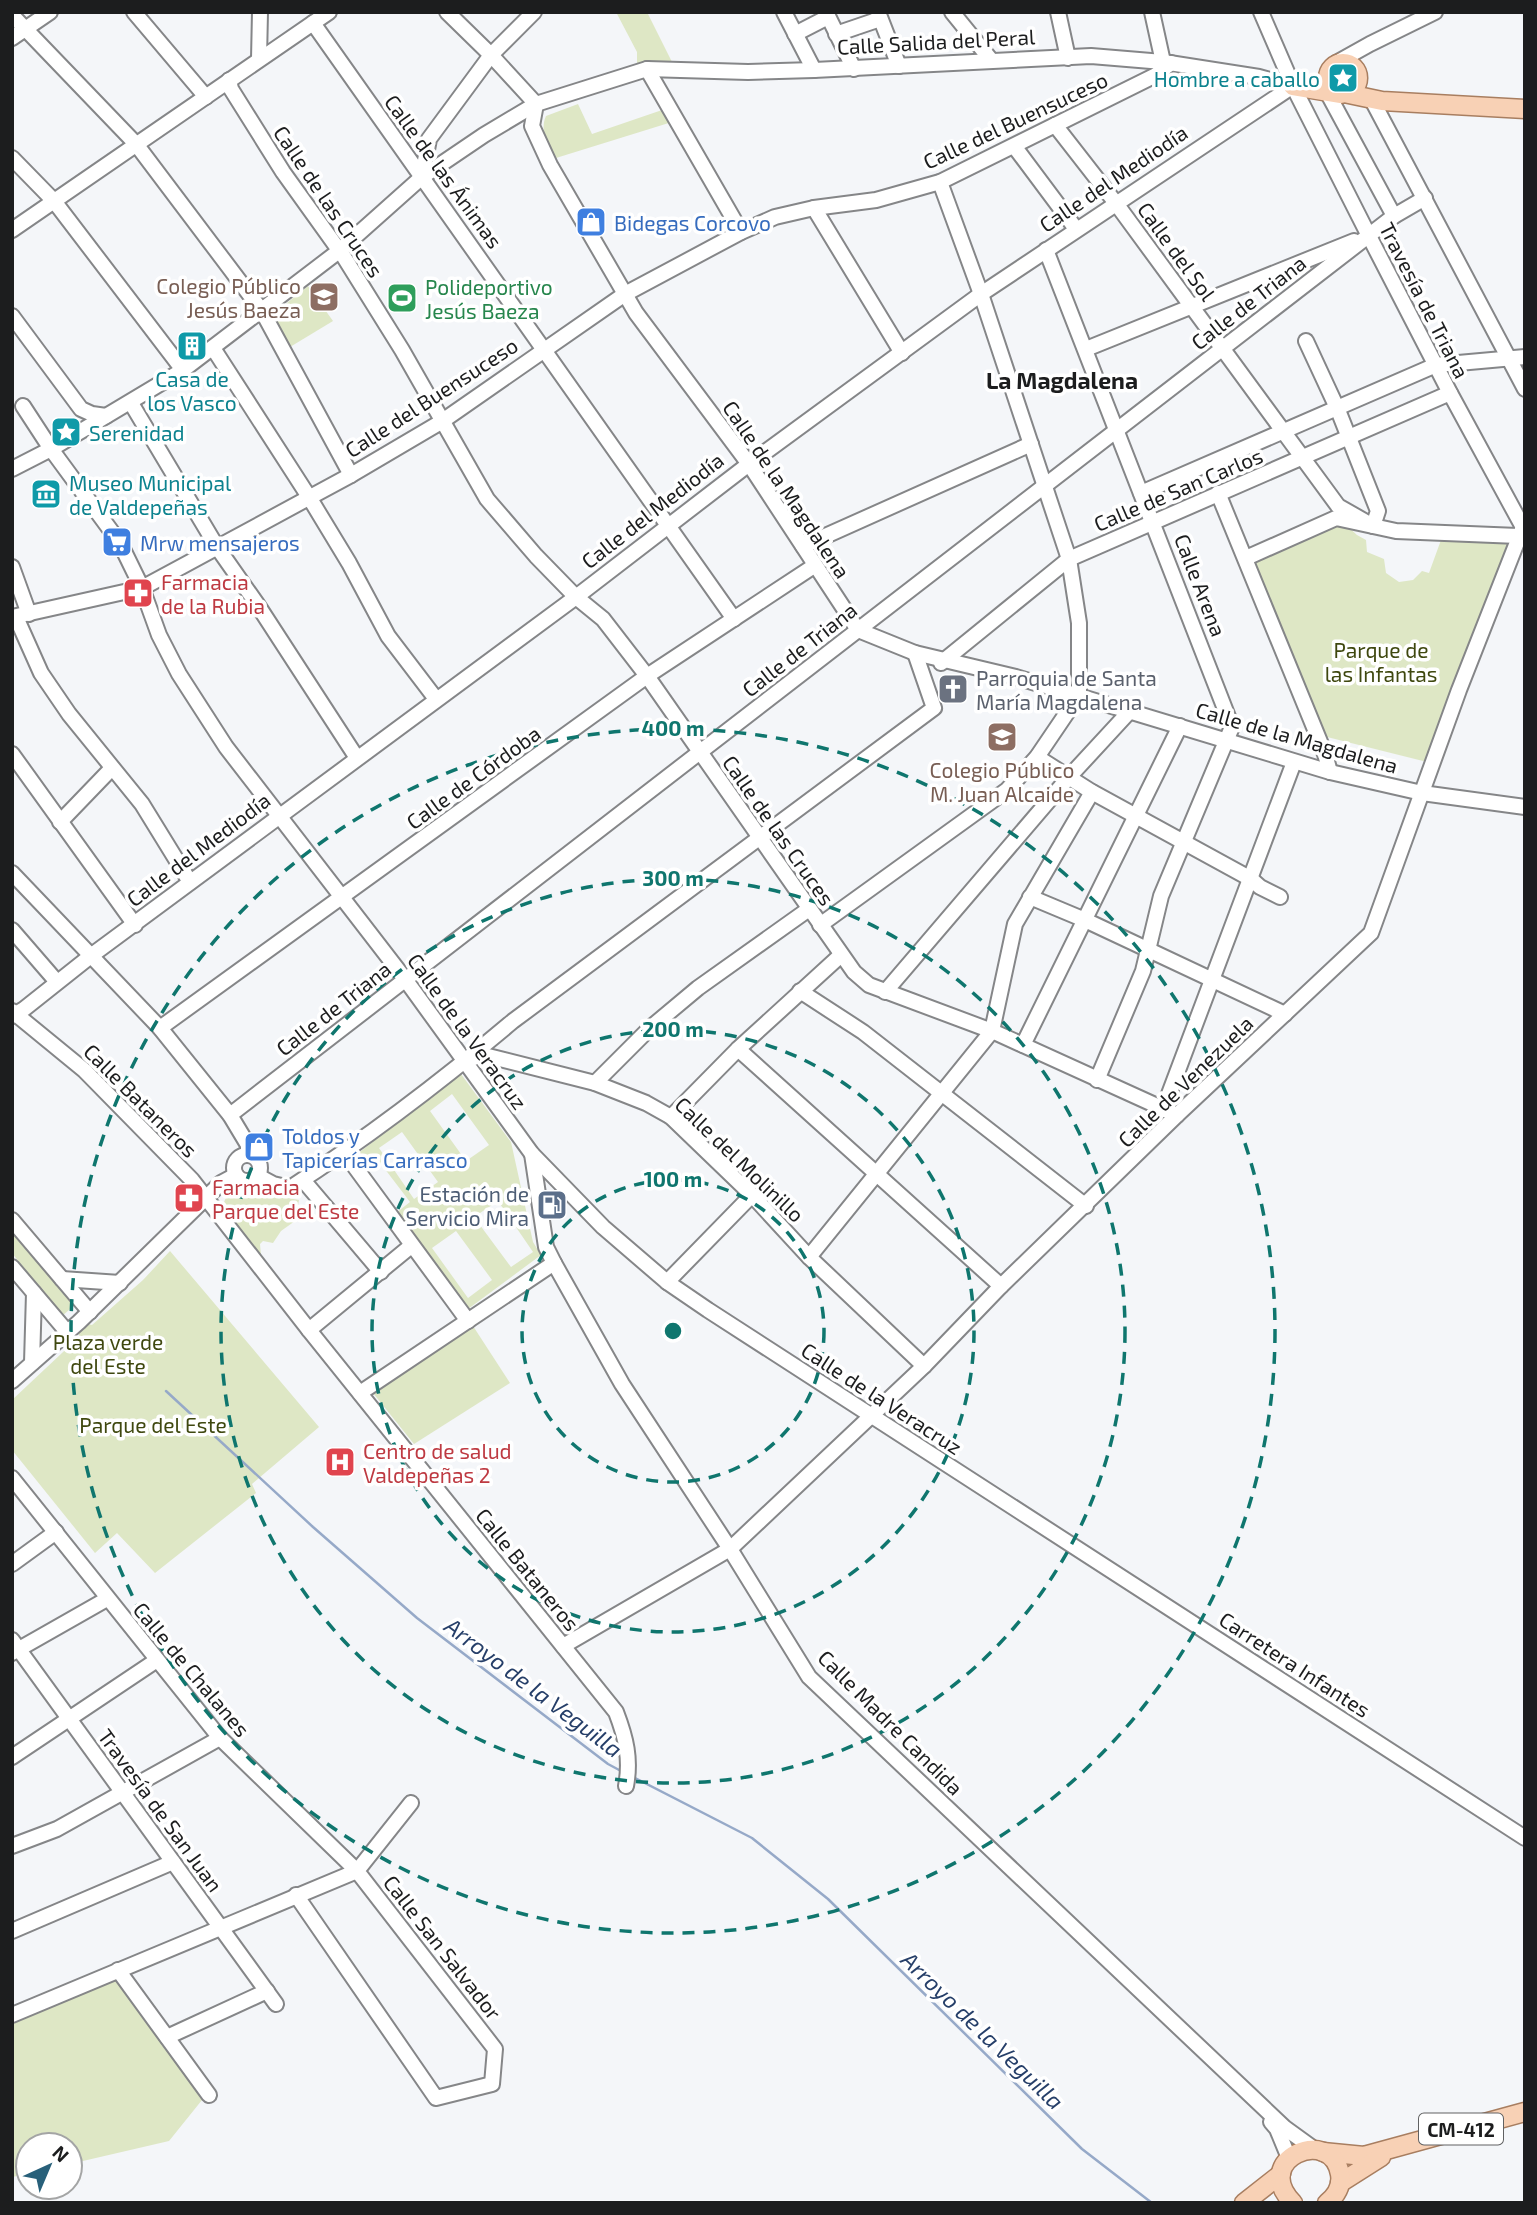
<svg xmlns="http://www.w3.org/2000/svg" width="1537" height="2215" font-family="'Exo 2',sans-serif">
<rect width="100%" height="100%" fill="#f4f6f9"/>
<g fill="#dee7c5" fill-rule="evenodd">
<path d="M616,12H647L673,64L637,69V52Z"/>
<path d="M578,104L592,134L665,109L672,122L556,158C549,145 539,131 546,116Z"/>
<path d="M308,286L333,321L290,347L272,315Z"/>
<path d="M1343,522L1357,535L1366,540L1367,552L1384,559L1386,573L1399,582L1413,580L1422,571L1429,573L1441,540L1510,541L1427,762L1323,736L1253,559Z"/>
<path d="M461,1074L511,1142L533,1242L541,1255L468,1309L429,1261L396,1213L410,1202L375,1156L359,1160L357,1154ZM452,1094L489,1145L466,1161L430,1111ZM402,1132L438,1182L414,1199L379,1148ZM498,1201L533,1252L511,1267L474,1217ZM456,1231L492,1280L468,1298L432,1248Z"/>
<path d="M233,1188L299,1200L295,1221L281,1231L273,1243L263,1241L260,1244L261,1255L257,1257L222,1207L227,1195Z"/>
<path d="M12,1227L76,1304L62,1316L12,1253Z"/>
<path d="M170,1251L319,1427L252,1484L256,1493L155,1573L117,1533L95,1553L12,1450V1400L79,1337V1322L92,1325L143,1280Z"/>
<path d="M473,1326L510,1383L414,1444L373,1393Z"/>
<path d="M117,1979L202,2100L169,2141L70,2164V2145H28V2174L12,2177V2023Z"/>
</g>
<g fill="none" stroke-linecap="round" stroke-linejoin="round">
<g stroke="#96a9c8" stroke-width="2.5">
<path d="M166,1391L313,1527L417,1618L608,1764L621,1771"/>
<path d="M633,1777L752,1838L828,1899L1082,2149L1152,2203"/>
</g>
<g stroke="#858688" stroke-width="18">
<g id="minor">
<path d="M134,12L206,97"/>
<path d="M447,12L491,55L536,104"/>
<path d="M784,12L814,70"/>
<path d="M826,12L854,69"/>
<path d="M878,12L899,66"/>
<path d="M952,12L991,60"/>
<path d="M1058,12L1068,58"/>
<path d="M1152,12L1163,62"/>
<path d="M1261,12L1293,86L1369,236L1450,393L1525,531"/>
<path d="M12,15L136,144L262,311L351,475"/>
<path d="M313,23L734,619"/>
<path d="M795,34L828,17"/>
<path d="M836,34L880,19"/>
<path d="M12,38L50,12"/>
<path d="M259,59L260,12"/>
<path d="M1336,63L1370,44L1435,12"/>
<path d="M647,69L741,232"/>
<path d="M229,80L231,89L283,172L344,257L402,350L487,499L536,556L576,597L603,619L647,676L854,972L869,985L992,1031L1177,1115"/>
<path d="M1327,92L1394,216"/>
<path d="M1372,100L1525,389"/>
<path d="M536,104L532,126L550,165L636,313L749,464L858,630L915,653L1016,677L1330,772L1422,793L1525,807"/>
<path d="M1055,125L1115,202L1338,506L1373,526L1378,511L1338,410L1306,341"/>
<path d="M1014,146L1076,229"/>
<path d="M12,158L54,201L183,370"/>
<path d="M422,177L429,139L491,55L534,12"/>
<path d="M814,208L902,353"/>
<path d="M12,230L329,12"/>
<path d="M1046,250L1232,727L1161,896L1143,971L1097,1080"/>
<path d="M12,316L81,409L92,414L106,416"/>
<path d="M213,348L309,497L349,563L388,636L436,699"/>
<path d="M1086,349L1354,241"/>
<path d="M131,403L217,547L257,604L357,758"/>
<path d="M23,406L51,449L120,543L142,588L159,635L179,674L226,747L405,979L532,1154L603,1227L667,1282L708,1310L1525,1838"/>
<path d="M12,469L51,449L183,370L339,251L422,177L484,135L536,104L647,69L748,72L814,70L1091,56L1163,62L1259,77L1293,86"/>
<path d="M1141,493L1436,365L1525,357"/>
<path d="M1218,493L1325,754L1330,772"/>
<path d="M803,546L1031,444"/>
<path d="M1246,558L1336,518L1396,531L1518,536"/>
<path d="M12,567L29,614"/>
<path d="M12,617L142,588L351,475L441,422L625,294L741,232L775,217L814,208L876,200L940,182L1156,75L1171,63"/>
<path d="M16,617L41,673L69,714L142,804L190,882"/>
<path d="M941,663L1069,559L1450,393"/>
<path d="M12,754L135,925"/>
<path d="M1037,757L1092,792L1251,879L1260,887L1280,897"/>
<path d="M60,822L112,768"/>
<path d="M12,873L160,1028L230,1115L248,1145V1155"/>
<path d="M1030,897L1085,920L1285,1014"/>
<path d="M820,925L1007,790L1037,757L1079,695V623L1069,559L981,294L940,182"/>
<path d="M12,930L57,982"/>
<path d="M800,991L863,1032L1086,1206"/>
<path d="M885,992L1069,777L1129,712"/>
<path d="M12,1011L84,1070L192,1180L309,1330L616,1712C626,1738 631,1759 626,1786"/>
<path d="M12,1016L24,1009L92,955L576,597L749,464L981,294L1293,86"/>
<path d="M160,1028L647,676L814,566"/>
<path d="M1023,1045L1180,726"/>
<path d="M738,1049L1001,1286"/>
<path d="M470,1059L484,1055L595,1083L646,1103L671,1117L752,1195L809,1257L924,1366"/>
<path d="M595,1083L649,1029L698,988L809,909"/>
<path d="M1163,1110L1294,762"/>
<path d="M230,1115L1394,216L1425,198"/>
<path d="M671,1117L738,1049L841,955"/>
<path d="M344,1152L468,1321"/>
<path d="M532,1154L546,1247L554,1263L622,1384L730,1549L809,1677L1285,2128L1314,2149"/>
<circle cx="247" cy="1168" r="13"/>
<path d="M258,1176L273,1184L290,1188C367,1138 442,1081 513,1021L934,708L915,653"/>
<path d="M303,1180L381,1272"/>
<path d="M12,1220L90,1312"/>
<path d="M809,1257L992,1031L1015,924L1092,792"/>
<path d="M12,1267L68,1333"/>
<path d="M62,1279L120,1283"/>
<path d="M667,1282L752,1195"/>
<path d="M309,1330L411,1246"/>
<path d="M32,1363L34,1293"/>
<path d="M12,1381L79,1322L221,1183L236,1175"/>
<path d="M360,1393L554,1263"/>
<path d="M12,1478L220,1738L357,1871L12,2015"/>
<path d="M12,1564L56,1532"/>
<path d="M12,1640L276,2004"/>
<path d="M563,1646L730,1549L924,1366L1001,1286L1177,1115L1371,933L1459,690L1525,522"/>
<path d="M12,1653L107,1599"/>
<path d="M12,1757L157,1660"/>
<path d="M12,1846L57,1829L220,1738"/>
<path d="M296,1895L436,2098L492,2084L495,2049L357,1871L411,1803"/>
<path d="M12,1931L173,1862"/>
<path d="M118,1970L209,2095"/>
<path d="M167,2037L267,1991"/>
<path d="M1271,2122L1277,2129L1289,2158"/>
</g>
</g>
<g stroke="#a87e60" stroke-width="21">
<g id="major">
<circle cx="1343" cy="78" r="15"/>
<path d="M1293,86L1341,94"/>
<path d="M1344,93L1382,101L1525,109"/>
<path d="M1323,2152L1364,2156L1525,2112"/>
<path d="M1340,2183L1381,2157"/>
<path d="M1244,2203L1281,2174"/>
<path d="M1293,2203C1250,2159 1331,2125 1340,2174C1342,2186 1336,2196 1327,2203"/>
</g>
</g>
<use href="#minor" stroke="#fff" stroke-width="14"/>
<use href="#major" stroke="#f8d1b5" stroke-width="18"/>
</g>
<g fill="none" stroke="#0f766e" stroke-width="3.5" stroke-dasharray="12 9">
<circle cx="673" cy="1331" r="151"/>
<circle cx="673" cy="1331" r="301"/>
<circle cx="673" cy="1331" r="452"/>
<circle cx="673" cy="1331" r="602"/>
</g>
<defs>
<g id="sight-square" transform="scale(1.575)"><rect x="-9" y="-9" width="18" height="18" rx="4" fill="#0f9aa8" stroke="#fff"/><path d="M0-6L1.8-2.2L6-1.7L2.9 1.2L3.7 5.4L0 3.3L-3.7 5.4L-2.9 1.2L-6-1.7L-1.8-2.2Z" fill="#fff"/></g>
<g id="shop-square" transform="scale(1.575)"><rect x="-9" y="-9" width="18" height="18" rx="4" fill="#3f7fe0" stroke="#fff"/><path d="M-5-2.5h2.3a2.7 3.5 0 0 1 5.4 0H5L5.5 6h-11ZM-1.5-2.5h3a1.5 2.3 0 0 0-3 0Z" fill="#fff"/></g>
<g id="school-square" transform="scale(1.575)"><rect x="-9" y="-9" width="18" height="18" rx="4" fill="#8d6e63" stroke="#fff"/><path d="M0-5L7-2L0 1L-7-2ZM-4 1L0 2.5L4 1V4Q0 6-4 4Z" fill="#fff"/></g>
<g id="stadium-square" transform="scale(1.575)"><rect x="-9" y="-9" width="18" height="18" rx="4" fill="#2e9e5b" stroke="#fff"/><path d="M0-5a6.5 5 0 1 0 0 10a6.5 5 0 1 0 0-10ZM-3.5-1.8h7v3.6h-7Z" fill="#fff"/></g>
<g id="building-square" transform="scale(1.575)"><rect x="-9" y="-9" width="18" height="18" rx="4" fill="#0f9aa8" stroke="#fff"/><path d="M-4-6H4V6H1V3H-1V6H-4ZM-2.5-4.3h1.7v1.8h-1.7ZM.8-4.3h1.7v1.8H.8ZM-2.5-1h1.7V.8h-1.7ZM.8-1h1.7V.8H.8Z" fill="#fff"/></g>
<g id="museum-square" transform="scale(1.575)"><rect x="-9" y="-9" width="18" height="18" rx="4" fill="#0f9aa8" stroke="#fff"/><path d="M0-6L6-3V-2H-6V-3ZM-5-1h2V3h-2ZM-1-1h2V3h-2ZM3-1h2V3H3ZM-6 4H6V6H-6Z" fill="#fff"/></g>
<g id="supermarket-square" transform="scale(1.575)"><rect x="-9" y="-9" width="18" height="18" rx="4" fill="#3f7fe0" stroke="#fff"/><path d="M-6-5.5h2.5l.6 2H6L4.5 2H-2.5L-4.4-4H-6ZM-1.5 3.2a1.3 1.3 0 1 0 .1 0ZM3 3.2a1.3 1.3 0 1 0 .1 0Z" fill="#fff"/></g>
<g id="pharmacy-square" transform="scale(1.575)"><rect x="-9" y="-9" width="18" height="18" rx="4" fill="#e0444e" stroke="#fff"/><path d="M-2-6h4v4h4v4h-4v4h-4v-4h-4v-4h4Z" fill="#fff"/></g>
<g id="church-square" transform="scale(1.575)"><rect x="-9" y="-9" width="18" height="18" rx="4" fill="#6b7280" stroke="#fff"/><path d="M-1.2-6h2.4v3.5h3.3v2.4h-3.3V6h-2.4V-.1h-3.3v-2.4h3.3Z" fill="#fff"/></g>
<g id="fuel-square" transform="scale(1.575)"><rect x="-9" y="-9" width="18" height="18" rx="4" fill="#5c6f8a" stroke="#fff"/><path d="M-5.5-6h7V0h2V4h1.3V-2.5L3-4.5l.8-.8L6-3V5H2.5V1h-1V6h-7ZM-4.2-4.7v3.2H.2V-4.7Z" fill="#fff"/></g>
<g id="hospital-square" transform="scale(1.575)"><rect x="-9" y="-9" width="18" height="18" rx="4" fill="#e0444e" stroke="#fff"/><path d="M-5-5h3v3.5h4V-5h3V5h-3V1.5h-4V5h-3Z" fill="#fff"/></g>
</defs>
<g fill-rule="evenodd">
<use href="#sight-square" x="1343" y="78"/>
<use href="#shop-square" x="591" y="222"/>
<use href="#school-square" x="324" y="297"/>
<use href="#stadium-square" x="402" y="298"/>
<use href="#building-square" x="192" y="346"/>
<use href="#sight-square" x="66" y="432"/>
<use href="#museum-square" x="46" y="494"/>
<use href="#supermarket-square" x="117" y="542"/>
<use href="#pharmacy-square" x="138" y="593"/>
<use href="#church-square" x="953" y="689"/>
<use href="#school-square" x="1002" y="737"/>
<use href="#shop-square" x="259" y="1147"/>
<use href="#pharmacy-square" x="189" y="1198"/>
<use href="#fuel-square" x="552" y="1205"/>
<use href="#hospital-square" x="340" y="1462"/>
</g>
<g text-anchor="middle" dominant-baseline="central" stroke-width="7" stroke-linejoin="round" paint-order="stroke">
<rect fill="#fff" stroke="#606162" stroke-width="2" x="1419" y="2113.5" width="84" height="31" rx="5"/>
<g font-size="19" font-weight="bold" fill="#1c1d1e">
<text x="1461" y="2129">CM-412</text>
</g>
<g font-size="21" fill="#1c1d1e" stroke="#fff">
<text transform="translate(936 41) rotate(-3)">Calle Salida del Peral</text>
<text transform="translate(1015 120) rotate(-25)">Calle del Buensuceso</text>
<text transform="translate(444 171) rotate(54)">Calle de las Ánimas</text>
<text transform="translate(1113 178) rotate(-34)">Calle del Mediodía</text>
<text transform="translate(329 201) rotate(56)">Calle de las Cruces</text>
<text transform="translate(1177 251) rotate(54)">Calle del Sol</text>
<text transform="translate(1425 300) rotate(63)">Travesía de Triana</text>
<text transform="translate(1248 302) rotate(-38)">Calle de Triana</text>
<text transform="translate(431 397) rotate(-33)">Calle del Buensuceso</text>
<text transform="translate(787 489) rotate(56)">Calle de la Magdalena</text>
<text transform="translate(1178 489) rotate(-23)">Calle de San Carlos</text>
<text transform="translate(652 510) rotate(-38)">Calle del Mediodía</text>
<text transform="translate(1201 585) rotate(69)">Calle Arena</text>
<text transform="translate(799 649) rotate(-38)">Calle de Triana</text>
<text transform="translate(1297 737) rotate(16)">Calle de la Magdalena</text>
<text transform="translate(473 777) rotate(-36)">Calle de Córdoba</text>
<text transform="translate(779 830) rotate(55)">Calle de las Cruces</text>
<text transform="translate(198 849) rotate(-37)">Calle del Mediodía</text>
<text transform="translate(333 1008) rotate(-38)">Calle de Triana</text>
<text transform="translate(468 1031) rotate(54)">Calle de la Veracruz</text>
<text transform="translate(1185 1081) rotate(-44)">Calle de Venezuela</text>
<text transform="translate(141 1100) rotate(45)">Calle Bataneros</text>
<text transform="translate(740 1159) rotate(44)">Calle del Molinillo</text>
<text transform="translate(882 1398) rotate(33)">Calle de la Veracruz</text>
<text transform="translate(528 1569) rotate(51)">Calle Bataneros</text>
<text transform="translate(1295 1664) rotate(33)">Carretera Infantes</text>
<text transform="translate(192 1669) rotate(50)">Calle de Chalanes</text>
<text transform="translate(891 1722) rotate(45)">Calle Madre Candida</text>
<text transform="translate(161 1810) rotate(54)">Travesía de San Juan</text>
<text transform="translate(443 1947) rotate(52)">Calle San Salvador</text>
</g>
<g font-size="21" fill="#0d838f" stroke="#fff" text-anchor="start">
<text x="1320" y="78" text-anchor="end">Hombre a caballo</text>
<text x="192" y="378" text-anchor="middle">Casa de<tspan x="192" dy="24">los Vasco</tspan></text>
<text x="89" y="432">Serenidad</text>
<text x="69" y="482">Museo Municipal<tspan x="69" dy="24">de Valdepeñas</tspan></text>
</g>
<g font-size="21" fill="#366cbe" stroke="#fff" text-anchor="start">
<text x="614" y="222">Bidegas Corcovo</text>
<text x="140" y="542">Mrw mensajeros</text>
<text x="282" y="1135">Toldos y<tspan x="282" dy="24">Tapicerías Carrasco</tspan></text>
</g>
<g font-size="21" fill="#785e54" stroke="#fff" text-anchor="end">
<text x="301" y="285">Colegio Público<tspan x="301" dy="24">Jesús Baeza</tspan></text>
<text x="1002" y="769" text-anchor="middle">Colegio Público<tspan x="1002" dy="24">M. Juan Alcaide</tspan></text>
</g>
<g font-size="21" fill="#27864d" stroke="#fff" text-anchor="start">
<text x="425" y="286">Polideportivo<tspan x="425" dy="24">Jesús Baeza</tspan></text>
</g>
<g font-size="21" fill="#be3a42" stroke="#fff" text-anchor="start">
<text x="161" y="581">Farmacia<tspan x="161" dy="24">de la Rubia</tspan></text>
<text x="212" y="1186">Farmacia<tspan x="212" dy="24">Parque del Este</tspan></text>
<text x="363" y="1450">Centro de salud<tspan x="363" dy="24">Valdepeñas 2</tspan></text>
</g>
<g font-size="21" fill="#3f480f" stroke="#fff">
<text x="1381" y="649">Parque de<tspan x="1381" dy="24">las Infantas</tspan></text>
<text x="108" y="1341">Plaza verde<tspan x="108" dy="24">del Este</tspan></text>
<text x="153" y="1424">Parque del Este</text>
</g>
<g font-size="21" fill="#5b616d" stroke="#fff" text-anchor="start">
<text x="976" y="677">Parroquia de Santa<tspan x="976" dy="24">María Magdalena</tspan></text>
</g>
<g font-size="21" fill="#4e5e75" stroke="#fff" text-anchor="end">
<text x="529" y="1193">Estación de<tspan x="529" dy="24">Servicio Mira</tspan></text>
</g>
<g font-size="23" font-weight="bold" fill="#1c1d1e" stroke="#fff">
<text x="1062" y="380">La Magdalena</text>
</g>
<g font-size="23" font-style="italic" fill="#263f69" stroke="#fff">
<text transform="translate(534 1687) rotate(37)">Arroyo de la Veguilla</text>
<text transform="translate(983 2030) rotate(44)">Arroyo de la Veguilla</text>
</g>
</g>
<circle cx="673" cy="1331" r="10" fill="#0f766e" stroke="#fff" stroke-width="3.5"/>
<g font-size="21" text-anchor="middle" font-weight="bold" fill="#0f766e" stroke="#fff" stroke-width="7" stroke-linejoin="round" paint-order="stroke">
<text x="673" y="736">400 m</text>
<text x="673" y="886">300 m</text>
<text x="673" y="1037">200 m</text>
<text x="673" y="1187">100 m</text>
</g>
<rect width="1537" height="2215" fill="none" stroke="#1c1d1e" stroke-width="28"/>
<g transform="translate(49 2166) rotate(44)"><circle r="33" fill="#ffffff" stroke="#a4a5a5" stroke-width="2"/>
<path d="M0-5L12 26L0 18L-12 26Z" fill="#28607a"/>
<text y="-10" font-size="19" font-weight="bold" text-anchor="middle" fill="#1c1d1e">N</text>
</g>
</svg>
